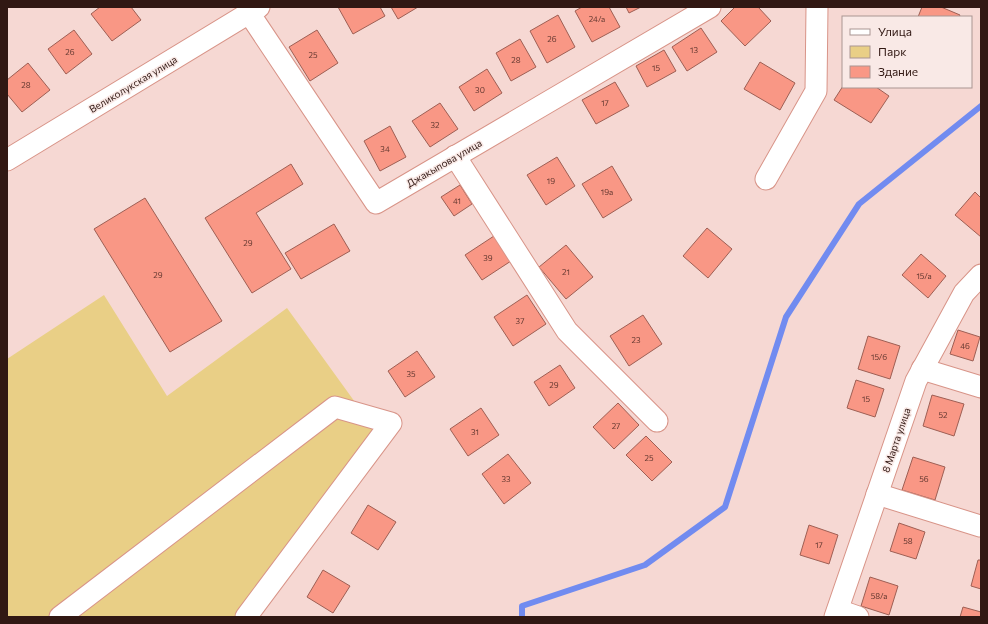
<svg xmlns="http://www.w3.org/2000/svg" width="988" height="624" font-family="Commissioner,sans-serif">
<rect width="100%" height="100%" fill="#f6d8d3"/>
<path fill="#e9cf86" d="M104,295L167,396L287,308L378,434L241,617H7V359Z"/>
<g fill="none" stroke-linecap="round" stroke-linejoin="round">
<path stroke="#718bf0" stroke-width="6" d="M522,617V606L645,565L725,507L786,317L859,204L981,106"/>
</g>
<g fill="#f99785" stroke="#9e5f54">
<path d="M100,7H131L141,20L112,41L91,14Z"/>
<path d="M338,7H380L385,16L353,34Z"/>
<path d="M391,7H418L398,19Z"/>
<path d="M582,7H609L620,27L592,42L575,11Z"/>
<path d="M626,7H641L629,13Z"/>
<path d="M735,7H758L771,21L745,46L721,21Z"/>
<path d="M922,7H941L960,15L959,17H918Z"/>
<path d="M558,15L575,47L547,63L530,31Z"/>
<path d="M701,28L717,52L687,71L672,47Z"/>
<path d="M74,30L92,54L66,74L48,49Z"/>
<path d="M317,30L338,63L310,81L289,47Z"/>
<path d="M520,39L536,67L511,81L496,53Z"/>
<path d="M664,50L676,71L647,87L636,66Z"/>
<path d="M760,62L795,83L780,110L744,89Z"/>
<path d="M28,63L50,90L22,112L7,94V80Z"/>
<path d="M487,69L502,93L474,111L459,87Z"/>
<path d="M615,82L629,106L596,124L582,100Z"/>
<path d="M843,86V87H876L889,96L871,123L834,100Z"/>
<path d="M440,103L458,129L430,147L412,121Z"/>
<path d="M390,126L406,157L380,171L364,141Z"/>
<path d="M557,157L575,186L546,205L527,175Z"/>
<path d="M291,164L303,184L256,213L291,269L252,293L205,218Z"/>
<path d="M612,166L632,200L603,218L582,184Z"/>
<path d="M460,185L472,204L454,216L441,197Z"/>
<path d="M975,192L981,198V237L955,215Z"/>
<path d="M145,198L222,321L170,352L94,229Z"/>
<path d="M334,224L350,251L301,279L285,253Z"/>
<path d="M707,228L732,249L708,278L683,256Z"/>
<path d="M494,236L511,261L482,280L465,255Z"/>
<path d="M566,245L593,277L566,299L539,267Z"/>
<path d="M921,254L946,276L928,298L902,275Z"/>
<path d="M527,295L546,324L513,346L494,317Z"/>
<path d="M643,315L662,344L629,366L610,336Z"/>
<path d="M958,330L980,337L973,361L950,354Z"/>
<path d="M868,336L900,346L890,379L858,369Z"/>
<path d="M417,351L435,377L405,397L388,371Z"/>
<path d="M560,365L575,388L549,406L534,382Z"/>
<path d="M856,380L884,389L875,417L847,408Z"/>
<path d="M932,395L964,404L954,436L923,426Z"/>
<path d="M618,403L639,425L614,449L593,427Z"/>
<path d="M481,408L499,435L468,456L450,429Z"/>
<path d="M646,436L672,462L652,481L626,455Z"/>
<path d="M508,454L531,483L504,504L482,474Z"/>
<path d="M913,457L945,467L935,500L902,490Z"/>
<path d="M368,505L396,522L378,550L351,533Z"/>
<path d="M899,523L925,532L916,559L890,551Z"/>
<path d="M809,525L838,535L829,564L800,555Z"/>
<path d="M978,560H981V589L971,586Z"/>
<path d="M323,570L350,586L333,613L307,597Z"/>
<path d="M870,577L898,586L889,615L861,606Z"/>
<path d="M963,607L981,612V617H960Z"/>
</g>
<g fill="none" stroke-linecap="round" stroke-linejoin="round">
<g stroke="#d89488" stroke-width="23">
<g id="minor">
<path d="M249,13L376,203L710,7"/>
<path d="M455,156L567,331L657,421"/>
<path d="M7,160L259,7"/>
<path d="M766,179L816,91L817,7"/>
<path d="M922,369L981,387"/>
<path d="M877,494L980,526"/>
<path d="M838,610L858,617"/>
<path d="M60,617L335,407L391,423L246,617"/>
<path d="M835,617L916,381L964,293L981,275"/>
</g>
</g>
<use href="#minor" stroke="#fff" stroke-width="21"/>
</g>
<g text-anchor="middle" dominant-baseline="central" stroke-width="3" stroke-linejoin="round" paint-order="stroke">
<g font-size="8" fill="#633830">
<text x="597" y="19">24/а</text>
<text x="552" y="39">26</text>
<text x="694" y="50">13</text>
<text x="70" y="52">26</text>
<text x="313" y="55">25</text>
<text x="516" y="60">28</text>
<text x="656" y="68">15</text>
<text x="26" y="85">28</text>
<text x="480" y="90">30</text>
<text x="605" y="103">17</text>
<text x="435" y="125">32</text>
<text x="385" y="149">34</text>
<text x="551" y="181">19</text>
<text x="607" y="192">19а</text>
<text x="457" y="201">41</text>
<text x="248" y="243">29</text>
<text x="488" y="258">39</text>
<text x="566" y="272">21</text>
<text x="158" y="275">29</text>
<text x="924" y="276">15/а</text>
<text x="520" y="321">37</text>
<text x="636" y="340">23</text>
<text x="965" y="346">46</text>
<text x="879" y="357">15/б</text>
<text x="411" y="374">35</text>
<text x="554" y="385">29</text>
<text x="866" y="399">15</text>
<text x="943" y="415">52</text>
<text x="616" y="426">27</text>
<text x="475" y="432">31</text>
<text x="649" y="458">25</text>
<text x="506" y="479">33</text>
<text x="924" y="479">56</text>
<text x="908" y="541">58</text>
<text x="819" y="545">17</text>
<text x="879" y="596">58/а</text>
</g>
<g font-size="10" fill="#311813" stroke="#f9e9e6">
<text transform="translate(133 84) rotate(-31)">Великолукская улица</text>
<text transform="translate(444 163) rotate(-30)">Джакыпова улица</text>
<text transform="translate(896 440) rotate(-71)">8 Марта улица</text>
</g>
</g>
<rect width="988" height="624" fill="none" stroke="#311813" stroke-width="16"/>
<rect x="842" y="16" width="130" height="72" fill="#f9e9e6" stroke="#a99592"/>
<rect x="850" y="29" width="20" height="6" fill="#ffffff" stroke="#a99592"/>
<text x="878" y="36" font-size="12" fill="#311813">Улица</text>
<rect x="850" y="46" width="20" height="12" fill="#e9cf86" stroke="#a99592"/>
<text x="878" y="56" font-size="12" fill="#311813">Парк</text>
<rect x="850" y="66" width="20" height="12" fill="#f99785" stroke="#a99592"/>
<text x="878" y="76" font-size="12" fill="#311813">Здание</text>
</svg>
